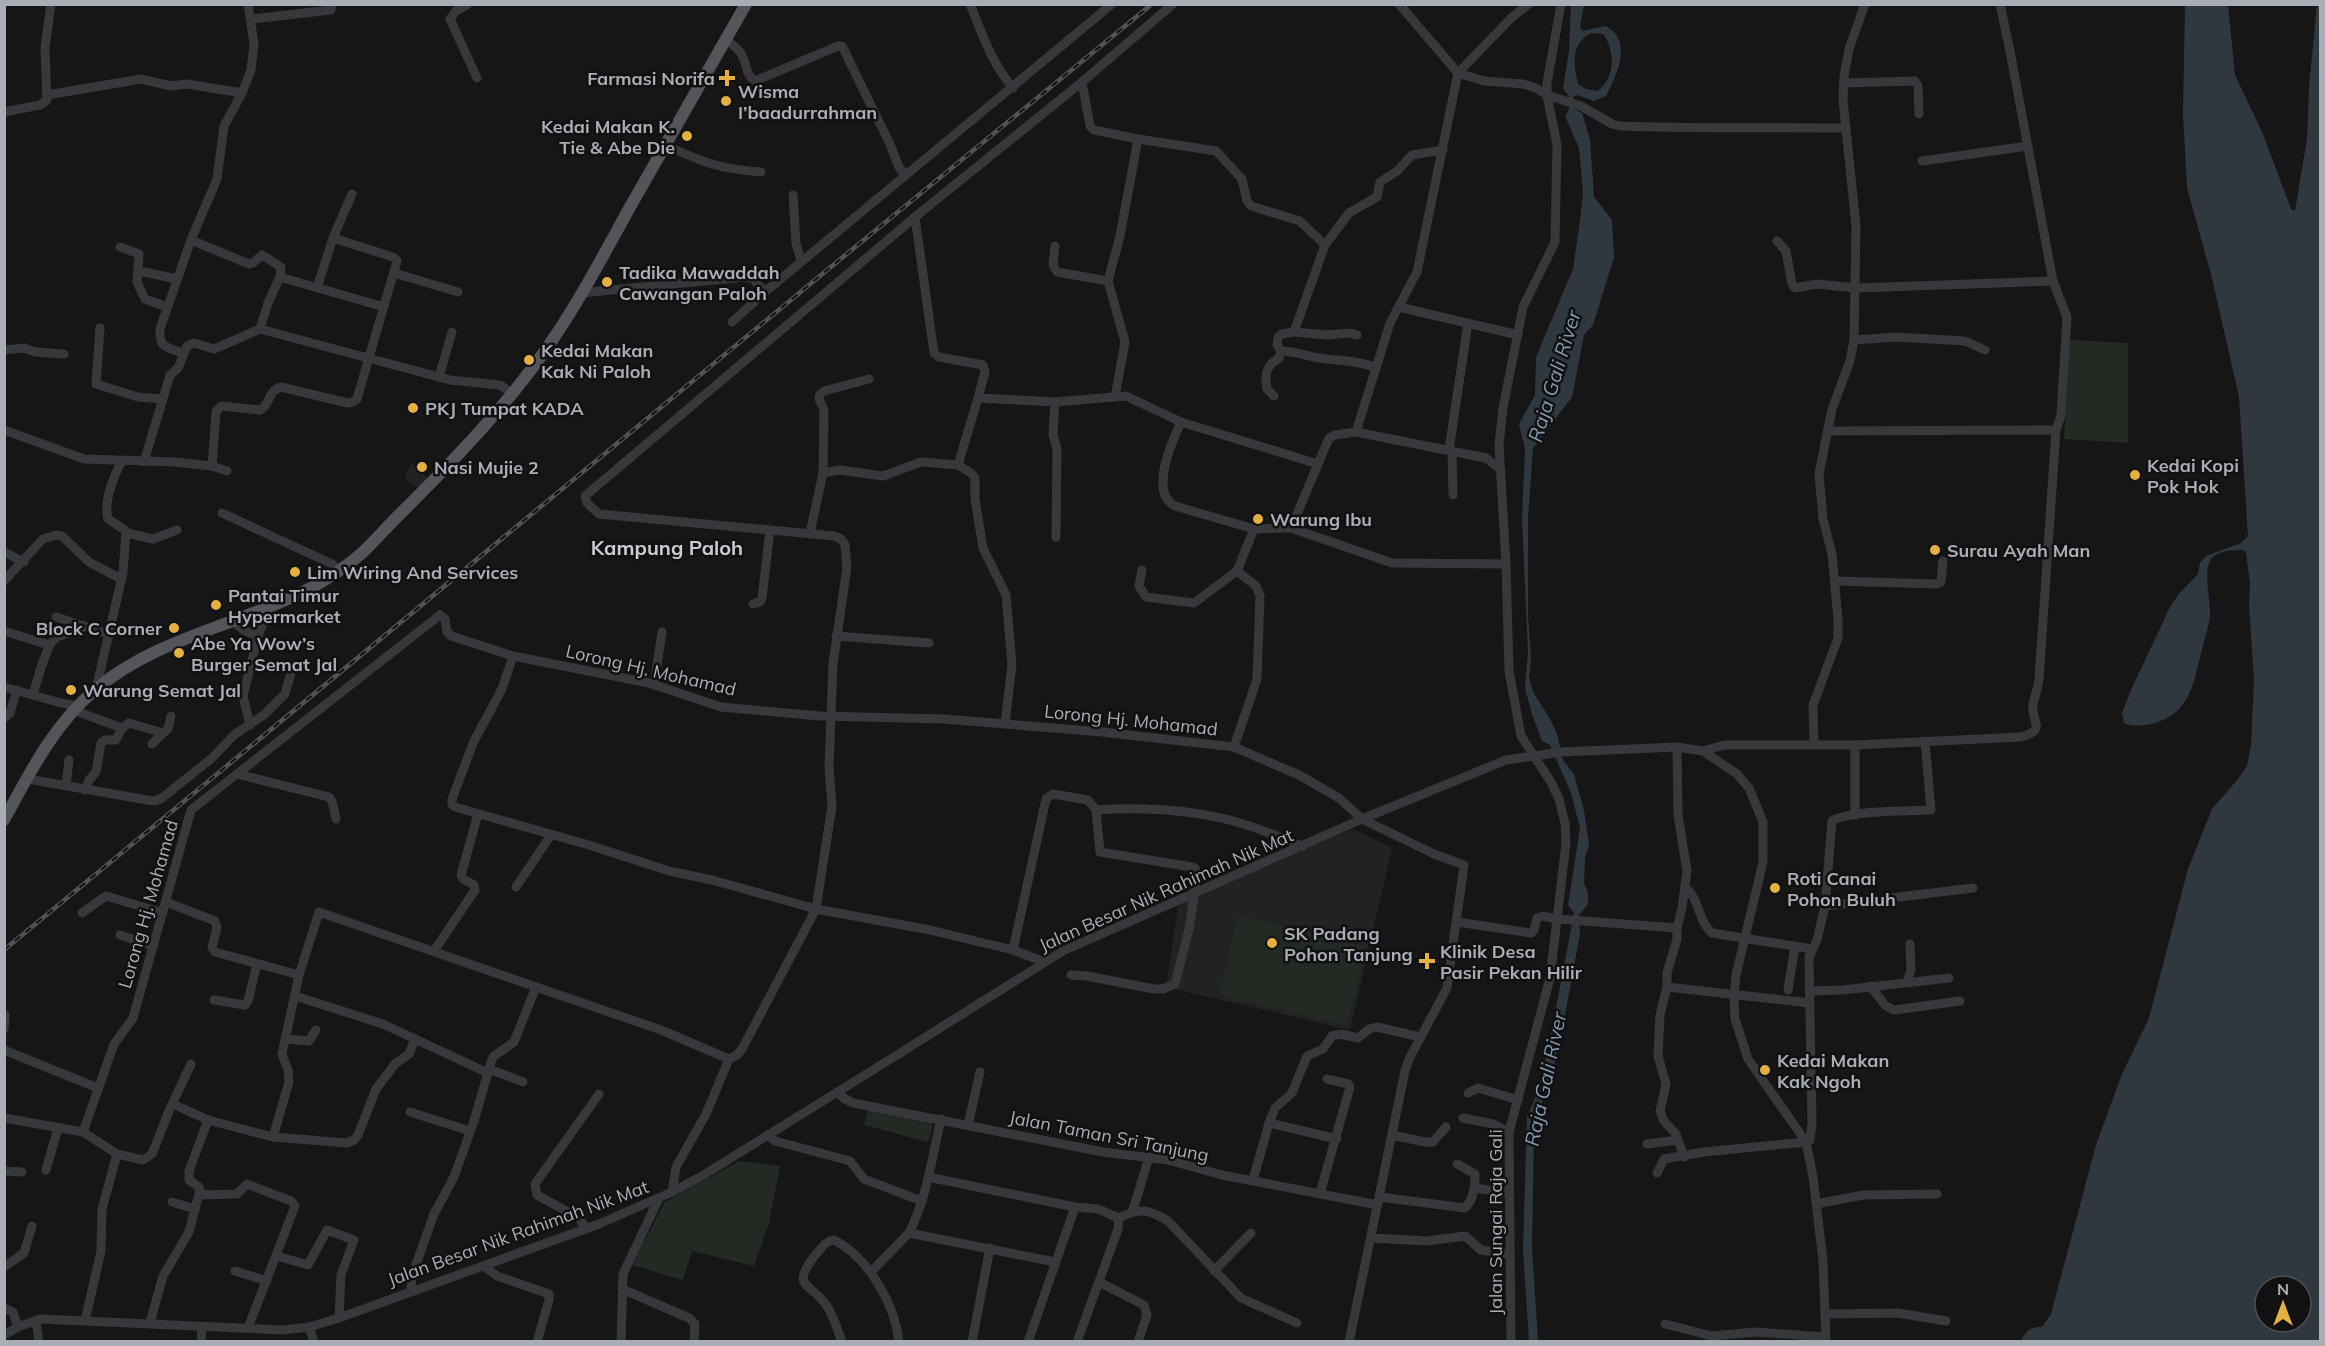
<svg xmlns="http://www.w3.org/2000/svg" width="2325" height="1346" font-family="Mulish,sans-serif">
<rect width="100%" height="100%" fill="#161617"/>
<g fill="#222224">
<path d="M411,463L431,481L422,491L405,478Z"/>
<path d="M1353,829L1392,848L1350,1030L1166,987L1179,900Z"/>
</g>
<g fill="#222a23">
<path d="M2070,340L2128,343V443L2064,439Z"/>
<path d="M1238,915L1367,947L1347,1026L1219,995Z"/>
<path d="M868,1110L929,1120L933,1126L928,1142L864,1125Z"/>
<path d="M739,1161L780,1166L769,1223L754,1266L692,1251L683,1280L632,1265L665,1202Z"/>
</g>
<g fill="#30383f" fill-rule="evenodd">
<path d="M1571,5H1584L1580,26L1582,31L1606,26C1633,41 1617,75 1606,96L1594,101L1577,95L1573,97V108L1582,113L1590,140L1594,197L1612,220L1614,257L1593,325L1584,335L1572,397L1533,448L1528,518V616L1531,658L1529,677L1533,692L1550,719L1557,734L1563,760L1574,774L1584,810L1589,845L1585,858L1584,884L1588,892V904L1579,915L1580,934L1560,1041L1550,1081L1534,1126L1532,1248L1538,1342L1529,1341L1523,1250L1527,1117L1538,1091L1550,1040L1574,913L1568,905L1580,828L1571,793L1550,745L1542,741L1532,714L1525,688L1528,653L1522,518L1525,449L1519,424L1535,395L1536,357L1573,269L1580,221L1583,193L1579,148L1565,116L1569,110V96L1563,88L1569,51ZM1591,33L1603,34C1616,51 1615,80 1597,91L1586,89L1578,84C1573,63 1571,44 1591,33Z"/>
<path d="M2185,5H2228L2235,75L2263,134L2291,209L2295,211L2307,139L2309,87L2317,5H2320V1341H2021C2026,1331 2030,1327 2042,1327L2051,1314L2096,1145L2122,1074L2149,1018L2188,869L2212,809L2238,779L2247,766L2251,745L2254,680L2249,605L2250,584L2246,552L2243,550C2233,550 2220,550 2212,558C2202,568 2211,601 2210,617C2208,629 2204,641 2201,653C2193,686 2189,715 2151,724C2141,726 2134,727 2124,723L2122,713L2131,690L2170,607L2179,594L2198,574L2200,563L2206,556L2241,543L2248,536L2239,397L2212,278L2187,188L2183,114ZM2265,1286H2301V1322H2265Z"/>
</g>
<g fill="none" stroke-linecap="round" stroke-linejoin="round">
<g stroke="#37383c" stroke-width="9">
<path d="M468,4L456,11L450,19L477,78"/>
<path d="M970,4C982,34 992,64 1013,88"/>
<path d="M1399,4L1458,73L1484,81L1523,84L1536,88L1547,95L1581,106L1612,124L1620,126C1696,129 1771,127 1846,128"/>
<path d="M252,19L331,10V4"/>
<path d="M725,40C753,55 740,71 755,81L838,46H842L889,142L899,167L905,175"/>
<path d="M1082,82L1090,126L1094,130L1138,139L1216,151L1242,179L1247,201L1251,206L1300,221L1325,245"/>
<path d="M1844,83L1915,81L1918,86L1919,114"/>
<path d="M47,95L141,79L171,86L187,84L242,93"/>
<path d="M4,112L40,105L47,100L45,48L51,4"/>
<path d="M665,145C702,162 719,169 761,172"/>
<path d="M1922,161L2028,146"/>
<path d="M793,195L796,243L801,261"/>
<path d="M915,217L934,353L939,357L983,365L985,372L978,398L1055,402L1126,396L1181,422L1318,464"/>
<path d="M191,240L249,264L253,263L262,255L281,267L280,277L268,303L260,329"/>
<path d="M1777,241L1786,251L1792,284L1795,288L1817,284L1856,288L2053,281"/>
<path d="M1055,246L1053,265L1057,272L1108,281L1125,342L1115,397"/>
<path d="M120,247L139,254L137,282L145,299L167,307"/>
<path d="M139,271L177,279"/>
<path d="M394,273L458,292"/>
<path d="M280,277L384,307"/>
<path d="M1108,281L1120,236L1138,139"/>
<path d="M317,288L333,238L352,194"/>
<path d="M581,293L745,277L753,279L765,292L1112,4"/>
<path d="M1399,307L1518,335"/>
<path d="M732,322L765,292"/>
<path d="M100,328L96,384L138,397L162,399"/>
<path d="M1294,332L1327,335L1350,333L1357,335"/>
<path d="M1854,340L1896,337L1965,341L1985,350"/>
<path d="M4,350L24,348L35,352L64,354"/>
<path d="M183,353C167,347 159,349 160,329L191,240L217,179L224,126L242,93L251,70L254,44L248,4"/>
<path d="M1376,368C1359,360 1337,361 1319,358C1306,356 1295,351 1281,351L1277,345L1278,337L1282,334L1294,332L1325,245L1349,213L1377,197L1380,182L1397,171L1412,155L1443,150"/>
<path d="M439,377L452,332"/>
<path d="M1274,396L1267,389C1264,374 1267,365 1279,358L1281,351"/>
<path d="M1055,402L1053,434L1057,449L1056,537"/>
<path d="M1181,422C1172,441 1149,493 1175,506L1254,529"/>
<path d="M4,430L84,459L175,462L212,466L227,471"/>
<path d="M1828,431L2056,430"/>
<path d="M1356,432L1390,323L1417,272L1458,73L1512,17L1529,4"/>
<path d="M1449,450L1468,323"/>
<path d="M1452,451L1453,495"/>
<path d="M144,462L170,375L178,368L187,346L194,343L214,349L260,329L450,380L500,385L512,393"/>
<path d="M958,465L971,473L975,478V499L983,548L1006,595L1012,665L1005,724"/>
<path d="M212,466L216,412L221,406L260,410C271,404 268,390 281,387L348,403L353,402L357,399L397,261L393,257L333,238"/>
<path d="M823,473L840,470L883,476L921,462L958,465L978,398"/>
<path d="M222,513L332,564L340,570"/>
<path d="M1291,528L1392,563L1506,564"/>
<path d="M127,533L153,539L177,530"/>
<path d="M810,533L823,473L824,410L819,399L820,394L824,391L869,379"/>
<path d="M4,552L24,562"/>
<path d="M1142,570L1139,586L1146,597L1194,603L1237,571"/>
<path d="M4,581L43,539L56,535L62,536L89,562L121,579"/>
<path d="M1835,581L1937,584L1941,582L1943,561"/>
<path d="M753,604L760,602L762,598L770,530"/>
<path d="M56,617L108,634"/>
<path d="M232,621L245,631L258,636"/>
<path d="M4,631L49,645"/>
<path d="M836,636L929,643"/>
<path d="M513,656L502,689L474,741L452,799V804L455,807L589,845L669,871L712,880L816,909L930,930L1013,950L1045,962"/>
<path d="M654,685L662,632"/>
<path d="M4,687L61,703L78,706"/>
<path d="M96,689L123,573L126,531L108,519C103,500 114,477 122,460"/>
<path d="M33,695C37,682 46,643 57,637C66,632 77,634 84,626"/>
<path d="M73,710L122,728L116,740H105L101,743L96,772L89,780L85,790"/>
<path d="M4,718L10,713L17,690"/>
<path d="M250,725L243,696L258,636L264,621V609"/>
<path d="M122,728L129,723L163,733L152,744"/>
<path d="M163,733L168,729L171,716"/>
<path d="M1814,744L1813,705L1838,638V620L1832,554L1823,519L1819,474L1832,409L1850,361L1854,340L1856,226L1843,100L1844,76L1849,49L1865,4"/>
<path d="M1855,745L2020,737C2049,730 2030,722 2033,704C2035,695 2038,688 2039,679L2056,430L2061,415L2067,317L2053,281L2010,51L2000,4"/>
<path d="M1234,747L1257,679L1260,596L1256,586L1237,571L1254,529L1291,528L1329,438L1335,435L1356,432L1486,458L1501,470"/>
<path d="M1677,747L1678,815L1687,871L1682,908L1677,928V939L1667,973V987L1660,1015L1658,1056L1666,1084L1660,1111L1664,1121L1676,1134L1684,1157"/>
<path d="M1703,751L1724,745H1855V815"/>
<path d="M237,774L329,797L332,801L336,819"/>
<path d="M28,779L147,800L155,801L162,798L212,758L234,735L265,714L285,694L292,669"/>
<path d="M66,786L69,760"/>
<path d="M1096,810C1143,807 1187,809 1233,821C1257,827 1280,838 1303,846"/>
<path d="M516,887L551,835"/>
<path d="M1685,887C1700,899 1697,920 1712,933L1812,949"/>
<path d="M166,902L215,921L217,928L212,947L215,952L299,975L282,1054L288,1070L289,1082L273,1137"/>
<path d="M1825,906L1973,888"/>
<path d="M82,913L106,896L163,913"/>
<path d="M1457,922L1531,933L1534,930L1537,918L1543,916L1557,919L1677,928"/>
<path d="M120,935L154,946"/>
<path d="M1013,950L1046,799L1053,794L1088,800L1096,810L1100,852L1192,867L1195,868L1197,875L1189,929L1175,984L1163,989H1154L1087,976L1071,975"/>
<path d="M434,951L475,890L474,885L463,879L461,875L478,814"/>
<path d="M299,975L319,912L661,1030L729,1059"/>
<path d="M1907,982L1911,970L1910,944"/>
<path d="M1870,986L1886,1006L1894,1010L1960,1001"/>
<path d="M1667,987L1810,1003"/>
<path d="M1788,990L1795,946"/>
<path d="M1809,991L1843,990L1949,978"/>
<path d="M295,996L383,1024L488,1073"/>
<path d="M214,1000L245,1005L248,1001L257,964"/>
<path d="M4,1029L5,1015"/>
<path d="M286,1039L309,1041L316,1030"/>
<path d="M4,1050L98,1088"/>
<path d="M489,1069L523,1082"/>
<path d="M837,1092L845,1099L853,1103L1103,1152L1168,1160L1222,1175L1378,1205"/>
<path d="M1468,1093L1478,1088L1518,1100"/>
<path d="M173,1104L208,1120L273,1137L347,1143L354,1140L358,1135L376,1089L395,1064L409,1054L415,1039"/>
<path d="M410,1112L470,1131"/>
<path d="M4,1118L83,1132"/>
<path d="M1463,1118L1493,1124L1509,1132"/>
<path d="M1269,1123L1275,1108L1292,1093L1307,1056L1323,1049L1332,1036L1341,1034L1358,1038L1369,1029L1377,1027L1420,1037"/>
<path d="M968,1125L980,1072"/>
<path d="M767,1135L775,1141L850,1161L864,1179L922,1201"/>
<path d="M1392,1135L1425,1142H1433L1446,1127"/>
<path d="M1647,1144L1678,1140"/>
<path d="M117,1154L143,1160L152,1154L169,1111L191,1064"/>
<path d="M46,1170L58,1128"/>
<path d="M4,1171L22,1172"/>
<path d="M1657,1173L1664,1159L1704,1152L1806,1142L1810,1140L1812,1124L1809,957L1817,940L1825,906L1832,821C1851,810 1908,811 1931,810L1925,741"/>
<path d="M928,1177L1075,1207L1098,1209L1119,1218"/>
<path d="M1253,1180L1269,1123L1337,1139"/>
<path d="M1475,1188L1509,1193"/>
<path d="M672,1192L676,1167L706,1114L729,1059L737,1055L742,1049L816,909L832,806L829,768L833,664L847,567L845,545L841,539L834,536L599,514L587,503L585,496L915,217L1082,82L1173,4"/>
<path d="M1320,1193L1350,1087L1348,1084L1327,1079"/>
<path d="M199,1195L237,1194L247,1184L291,1201L295,1206L248,1328"/>
<path d="M1380,1197L1465,1208C1474,1200 1475,1186 1475,1174L1457,1164"/>
<path d="M172,1202L195,1209"/>
<path d="M1816,1204L1863,1195L1937,1194"/>
<path d="M1133,1210L1149,1157"/>
<path d="M1119,1218C1139,1207 1150,1209 1169,1222L1241,1298L1297,1323"/>
<path d="M586,1229L579,1218L537,1195L535,1184L599,1094"/>
<path d="M909,1233C927,1198 932,1157 941,1119"/>
<path d="M1371,1238L1427,1241L1465,1236L1481,1250L1510,1254"/>
<path d="M277,1256L308,1265L327,1230L354,1240L341,1275L339,1318"/>
<path d="M4,1267L24,1253L32,1226"/>
<path d="M485,1267L497,1276L549,1294V1300L537,1342"/>
<path d="M235,1271L267,1281"/>
<path d="M872,1271L909,1233L1055,1262"/>
<path d="M1214,1271L1251,1233"/>
<path d="M1099,1282L1144,1305L1147,1315L1138,1342"/>
<path d="M622,1289L689,1318L695,1324L694,1342"/>
<path d="M411,1290L412,1276L434,1214L454,1177L474,1121L491,1062L494,1056L514,1042L536,987"/>
<path d="M4,1308L13,1312L18,1327"/>
<path d="M1826,1314L1898,1313L1946,1321"/>
<path d="M36,1320L39,1342"/>
<path d="M85,1321L101,1251L102,1209L117,1154L83,1132L114,1044L133,1018L191,810L440,615L445,619L447,632L451,636L513,656L649,683L721,707L820,716L944,719L1102,732L1234,747L1299,775L1339,798L1362,819L1434,854L1464,865L1447,988L1409,1059L1405,1071L1349,1342"/>
<path d="M150,1323L163,1276L189,1232L200,1190L199,1187L189,1180V1171L208,1120"/>
<path d="M1665,1324L1712,1336L1756,1332L1826,1337"/>
<path d="M309,1327L314,1342"/>
<path d="M4,1335L18,1327L40,1319L283,1330L309,1327L339,1318L599,1224L672,1192L702,1176L873,1070L1063,951L1362,819L1506,760L1561,752L1677,747L1703,751L1737,774L1749,788L1763,822V862L1736,975L1734,995L1735,1019L1748,1059L1806,1142L1813,1177L1823,1261L1826,1342"/>
<path d="M201,1342L202,1327"/>
<path d="M621,1342L623,1274L659,1198"/>
<path d="M842,1342C837,1330 834,1316 827,1306C810,1281 789,1289 816,1254C822,1248 825,1241 834,1240C868,1257 895,1304 899,1342"/>
<path d="M972,1342L990,1248"/>
<path d="M1028,1342L1075,1207"/>
<path d="M1077,1342L1118,1229L1119,1218"/>
<path d="M1511,1342L1509,1132L1550,978L1566,843L1565,823L1559,799L1551,782L1521,736L1509,671L1506,564L1499,445L1503,408L1523,307L1555,242L1557,145L1547,95V83L1561,4"/>
</g>
<path stroke="#53555b" stroke-width="12" d="M4,820C29,774 54,724 95,690C172,624 286,621 362,553C378,538 391,522 406,508C457,457 508,404 549,345C579,302 604,254 630,207C668,140 707,72 746,4"/>
<g stroke="#505257" stroke-width="4.5">
<path id="rail" d="M4,950L832,266L1152,4"/>
</g>
<use href="#rail" stroke="#111112" stroke-width="2" stroke-dasharray="7" stroke-linecap="butt"/>
</g>
<g fill="#e4b141" stroke="#111112" stroke-width="2">
<path d="M724 69h6v6h6v6h-6v6h-6v-6h-6v-6h6z"/>
<circle cx="726" cy="101" r="6"/>
<circle cx="687" cy="136" r="6"/>
<circle cx="607" cy="282" r="6"/>
<circle cx="529" cy="360" r="6"/>
<circle cx="413" cy="408" r="6"/>
<circle cx="422" cy="467" r="6"/>
<circle cx="2135" cy="475" r="6"/>
<circle cx="1258" cy="519" r="6"/>
<circle cx="1935" cy="550" r="6"/>
<circle cx="295" cy="572" r="6"/>
<circle cx="216" cy="605" r="6"/>
<circle cx="174" cy="628" r="6"/>
<circle cx="179" cy="653" r="6"/>
<circle cx="71" cy="690" r="6"/>
<circle cx="1775" cy="888" r="6"/>
<circle cx="1272" cy="943" r="6"/>
<path d="M1424 952h6v6h6v6h-6v6h-6v-6h-6v-6h6z"/>
<circle cx="1765" cy="1070" r="6"/>
</g>
<g text-anchor="middle" dominant-baseline="central" stroke-width="5" stroke-linejoin="round" paint-order="stroke">
<g font-size="18" font-weight="bold" fill="#a9adb6" stroke="#111112" text-anchor="start">
<text x="715" y="78" text-anchor="end">Farmasi Norifa</text>
<text x="738" y="91">Wisma<tspan x="738" dy="21">I’baadurrahman</tspan></text>
<text x="675" y="126" text-anchor="end">Kedai Makan K.<tspan x="675" dy="21">Tie &amp; Abe Die</tspan></text>
<text x="619" y="272">Tadika Mawaddah<tspan x="619" dy="21">Cawangan Paloh</tspan></text>
<text x="541" y="350">Kedai Makan<tspan x="541" dy="21">Kak Ni Paloh</tspan></text>
<text x="425" y="408">PKJ Tumpat KADA</text>
<text x="2147" y="465">Kedai Kopi<tspan x="2147" dy="21">Pok Hok</tspan></text>
<text x="434" y="467">Nasi Mujie 2</text>
<text x="1270" y="519">Warung Ibu</text>
<text x="1947" y="550">Surau Ayah Man</text>
<text x="307" y="572">Lim Wiring And Services</text>
<text x="228" y="595">Pantai Timur<tspan x="228" dy="21">Hypermarket</tspan></text>
<text x="162" y="628" text-anchor="end">Block C Corner</text>
<text x="191" y="643">Abe Ya Wow’s<tspan x="191" dy="21">Burger Semat Jal</tspan></text>
<text x="83" y="690">Warung Semat Jal</text>
<text x="1787" y="878">Roti Canai<tspan x="1787" dy="21">Pohon Buluh</tspan></text>
<text x="1284" y="933">SK Padang<tspan x="1284" dy="21">Pohon Tanjung</tspan></text>
<text x="1440" y="951">Klinik Desa<tspan x="1440" dy="21">Pasir Pekan Hilir</tspan></text>
<text x="1777" y="1060">Kedai Makan<tspan x="1777" dy="21">Kak Ngoh</tspan></text>
</g>
<g font-size="18" fill="#a9adb6" stroke="#111112">
<text transform="translate(651 670) rotate(13)">Lorong Hj. Mohamad</text>
<text transform="translate(1131 720) rotate(6)">Lorong Hj. Mohamad</text>
<text transform="translate(1166 890) rotate(-24)">Jalan Besar Nik Rahimah Nik Mat</text>
<text transform="translate(148 904) rotate(-74)">Lorong Hj. Mohamad</text>
<text transform="translate(1109 1136) rotate(11)">Jalan Taman Sri Tanjung</text>
<text transform="translate(1495 1222) rotate(-90)">Jalan Sungai Raja Gali</text>
<text transform="translate(518 1233) rotate(-20)">Jalan Besar Nik Rahimah Nik Mat</text>
</g>
<g font-size="20" font-style="italic" fill="#8299af" stroke="#111112">
<text transform="translate(1554 376) rotate(-73)">Raja Gali River</text>
<text transform="translate(1545 1079) rotate(-78)">Raja Gali River</text>
</g>
<g font-size="20" font-weight="bold" fill="#c9ccd3" stroke="#111112">
<text x="667" y="547">Kampung Paloh</text>
</g>
</g>
<rect width="2325" height="1346" fill="none" stroke="#a9adb6" stroke-width="12"/>
<g transform="translate(2283 1304)"><circle r="28" fill="#111112" stroke="#4e4f54" stroke-width="1.5"/>
<path d="M0-4.5L10 22L0 15L-10 22Z" fill="#e4b141"/>
<text y="-9" font-size="16" font-weight="bold" text-anchor="middle" fill="#a9adb6">N</text>
</g>
</svg>
